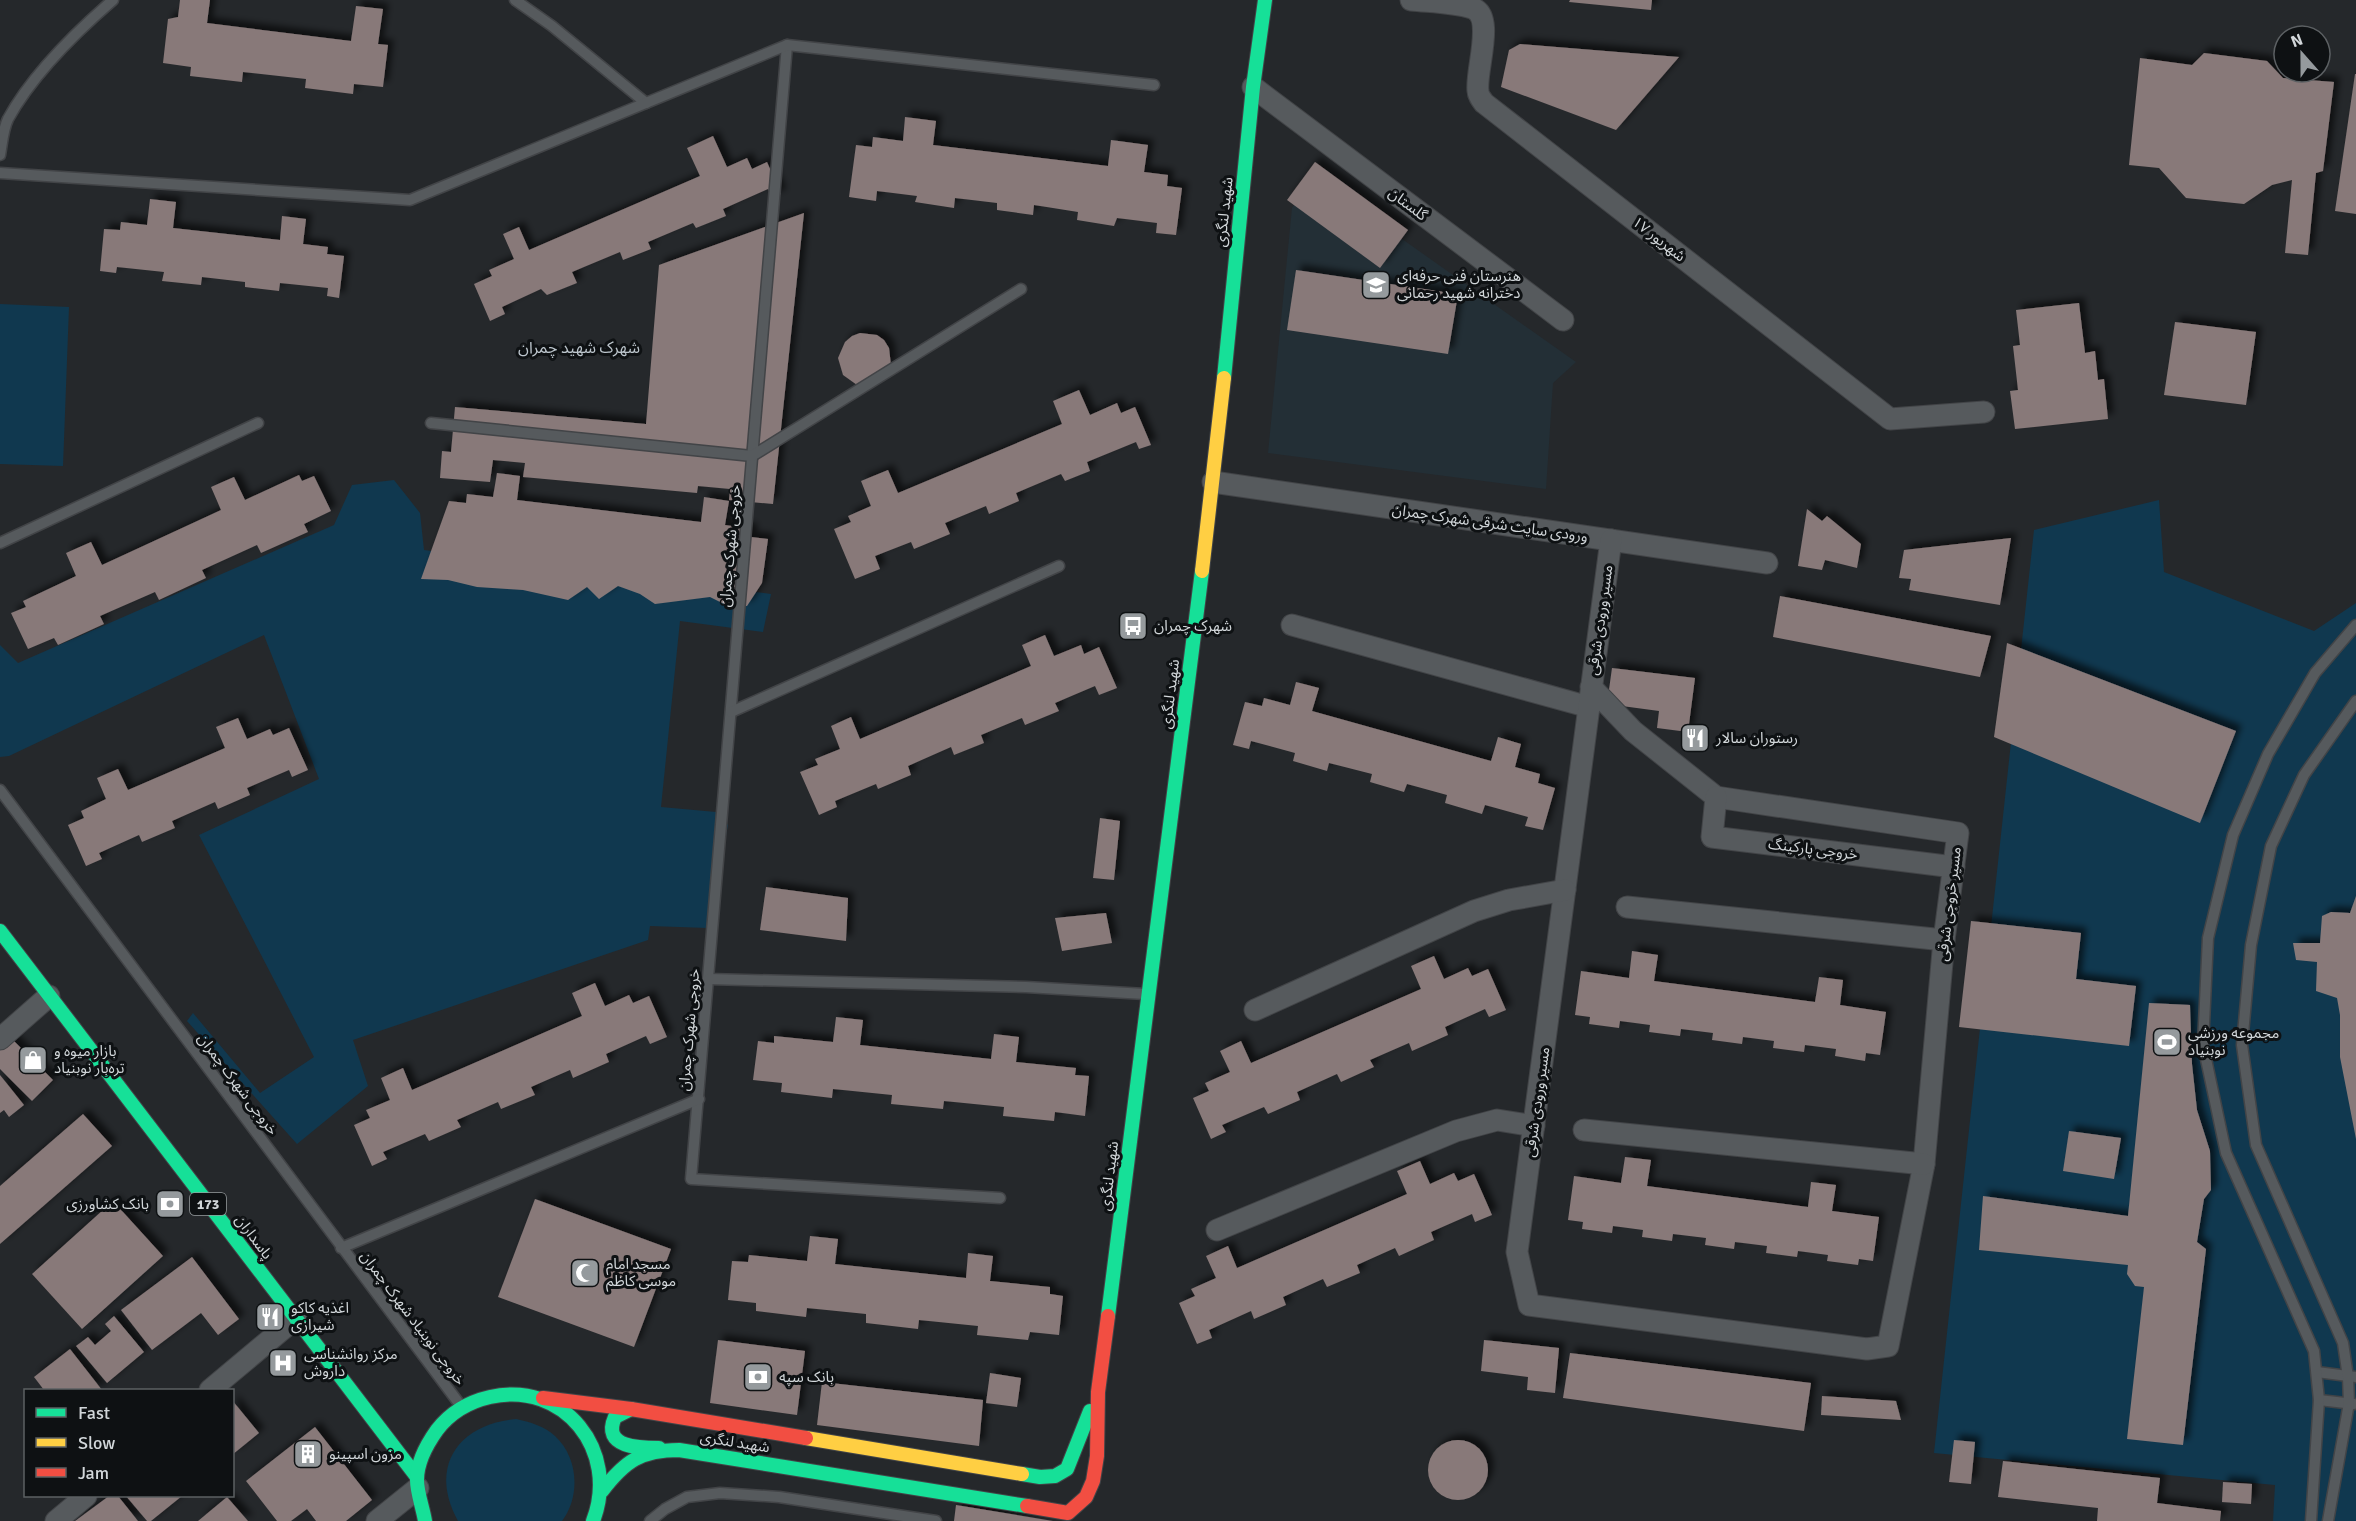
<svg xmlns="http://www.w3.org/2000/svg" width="2356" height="1521" font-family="Signika,'Noto Sans Arabic',sans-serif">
<defs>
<filter id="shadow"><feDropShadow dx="5.5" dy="-5.5" stdDeviation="3" flood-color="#0009"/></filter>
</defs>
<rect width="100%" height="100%" fill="#25282b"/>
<path fill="#232f36" d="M1313,176L1576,362L1553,383L1546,489L1268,453L1292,208Z"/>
<g fill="#10384f">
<path d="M0,304L69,307L63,466L0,464Z"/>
<path d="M394,480L420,513L424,550L771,594L763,632L680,621L661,807L716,812L728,825L708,928L650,926L648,940L353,1040L368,1086L297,1144L187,1021L193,1013L260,1093L314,1057L199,835L319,779L264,635L9,756L0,757V645L18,663L334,525L352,485Z"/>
<path d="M2159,500L2164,572L2314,631L2356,603V1521H2273L2275,1485L1934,1453L2034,530Z"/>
<path d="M516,1419C530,1422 544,1426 555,1436C578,1457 581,1496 562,1521H458C428,1467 458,1424 516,1419Z"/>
</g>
<g fill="#887979" filter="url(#shadow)">
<path d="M180,0H210L207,23L351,41L356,6L383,9L378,44L388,45L383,87L354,84L353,94L305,88L306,79L243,72L242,82L190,76L191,67L163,63L168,19L178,17Z"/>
<path d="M1570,0H1652L1651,10L1569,2Z"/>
<path d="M1520,44L1679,57L1616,130L1501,87L1509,50Z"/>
<path d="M2204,53L2267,61L2283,78L2334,82L2323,171L2316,173L2308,255L2285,253L2292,180L2272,185L2244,204L2186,198L2159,168L2129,165L2140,58L2192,65Z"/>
<path d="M2355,74H2356V214L2335,211Z"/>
<path d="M905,117L936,121L933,145L1108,166L1111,140L1148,145L1144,172L1168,175L1167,186L1182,188L1176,235L1156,233L1157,223L1117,218L1114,226L1077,220L1078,212L1034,205L1033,215L997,210V203L955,198L954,208L915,202L917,196L877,191L876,201L849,197L856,145L872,147L873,137L903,141Z"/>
<path d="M713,136L727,167L747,158L752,169L767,162L781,194L772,198L768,189L723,209L726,216L696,228L693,223L648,242L651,249L623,260L620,252L572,272L577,283L547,295L541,289L502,307L505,314L490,321L474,284L492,276L489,270L514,259L503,234L519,227L529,250L700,176L687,148Z"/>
<path d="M1315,162L1408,230L1380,268L1287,200Z"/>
<path d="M150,199L176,202L173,228L280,240L282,216L306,219L303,244L328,247L327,254L344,256L339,298L327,296L328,288L280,283L279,291L245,287V282L202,277L201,285L162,281L164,272L117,267L116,273L100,271L104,229L120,230L121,222L147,225Z"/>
<path d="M804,213L773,504L729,500L730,489L698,486L697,493L523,477L525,463L493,460L490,482L440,478L442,451L451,452L455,407L646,424L659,265Z"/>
<path d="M1296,270L1458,294L1448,354L1287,330Z"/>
<path d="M2079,303L2085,353L2095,351L2098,380L2104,379L2108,419L2015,429L2010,391L2018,390L2013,346L2020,345L2016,310Z"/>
<path d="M2175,322L2256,332L2246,405L2164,395Z"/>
<path d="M860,333L877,335L884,340L889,348L891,365L857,385L843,375L838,358L845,342L852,336Z"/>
<path d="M1079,390L1090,415L1117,403L1121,413L1135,407L1151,445L1139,449L1136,442L1087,462L1090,471L1065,481L1061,474L1016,493L1019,501L989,514L986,506L945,523L950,534L914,549L911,542L875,556L880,569L855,579L834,529L851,522L848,516L871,506L861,481L888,470L898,493L1062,424L1053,401Z"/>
<path d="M497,473L520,476L517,500L701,522L704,497L729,501L725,525L752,529L751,537L768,539L762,583L747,606L730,607L710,597L655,604L640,594L618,586L599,599L587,587L568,600L523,590L477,587L448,580L421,579L449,501L466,503L467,494L493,497Z"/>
<path d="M299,475L302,481L314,476L331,511L304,524L308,532L261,553L257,545L202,570L206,578L159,600L155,592L100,616L104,624L58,645L54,638L28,649L11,613L26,607L23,601L76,576L66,553L91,542L102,565L221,510L211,487L234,477L245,500Z"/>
<path d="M1807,509L1822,521L1827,516L1861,544L1857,568L1825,560L1822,570L1798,566Z"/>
<path d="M2011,538L2000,605L1909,590L1911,579L1899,578L1904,550Z"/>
<path d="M1780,596L1991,636L1980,677L1773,637Z"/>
<path d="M1045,635L1054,656L1081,645L1084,654L1099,647L1117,688L1099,695L1095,686L1055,703L1059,711L1025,725L1022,718L981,735L984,743L954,755L951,747L908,766L911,775L878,789L876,784L835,801L837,807L819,815L800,772L818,765L815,759L840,749L831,726L851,717L860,739L1031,666L1022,645Z"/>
<path d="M2007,643L2236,731L2200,823L1994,737Z"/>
<path d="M1612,668L1695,678L1688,732L1657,728L1659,711L1607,704Z"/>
<path d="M1296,682L1319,688L1312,711L1491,761L1498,737L1521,744L1515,767L1540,774L1538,783L1555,788L1543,830L1525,826L1528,817L1485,805L1482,814L1445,803L1447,795L1407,784L1404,792L1370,782L1372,774L1329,763L1327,771L1293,761L1295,753L1251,741L1249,749L1233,745L1245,702L1262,706L1264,698L1290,705Z"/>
<path d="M238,718L247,739L270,729L273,735L289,728L308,770L292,777L289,770L247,788L250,795L218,809L215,802L172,821L175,828L142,842L139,835L99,853L102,859L86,866L68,825L84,818L81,811L106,799L97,778L118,769L128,790L225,748L216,727Z"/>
<path d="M1100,818L1120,821L1114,880L1093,878Z"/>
<path d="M766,887L848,898L846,941L760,930Z"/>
<path d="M2356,896V1139L2340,1057V1015L2337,998L2316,991L2317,962L2296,960L2293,943H2320L2322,916L2331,912L2350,913Z"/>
<path d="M1106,913L1112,943L1062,951L1055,918Z"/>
<path d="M1971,921L2081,933L2076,979L2136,986L2129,1046L1959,1027Z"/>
<path d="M1632,951L1658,955L1654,981L1815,1002L1819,977L1843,980L1840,1005L1886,1012L1880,1055L1866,1053L1865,1061L1835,1056L1836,1049L1805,1045L1804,1052L1773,1048L1774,1041L1743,1037L1742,1044L1712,1040L1713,1033L1681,1029L1680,1036L1649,1032L1650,1025L1620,1021L1619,1028L1589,1024L1590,1017L1575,1015L1581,971L1629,978Z"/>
<path d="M1434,956L1444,979L1468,968L1472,976L1488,969L1506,1010L1489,1017L1485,1009L1445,1027L1448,1035L1412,1051L1409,1043L1370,1060L1374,1067L1341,1082L1337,1074L1297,1092L1300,1100L1268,1114L1264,1107L1222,1125L1226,1132L1211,1139L1193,1098L1209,1091L1205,1083L1230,1072L1220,1051L1241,1041L1251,1063L1421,989L1411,966Z"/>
<path d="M595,983L605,1006L629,995L633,1003L649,996L667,1037L650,1044L646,1036L606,1054L609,1062L573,1078L570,1070L531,1087L535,1095L501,1109L498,1102L457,1120L461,1127L429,1141L425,1134L383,1152L387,1159L372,1166L354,1125L370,1118L366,1110L390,1100L381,1078L403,1068L412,1090L582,1016L572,993Z"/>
<path d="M2149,1003L2190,1005L2192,1064L2197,1110L2210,1151L2211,1190L2204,1199L2197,1242L2206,1249L2183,1445L2127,1439L2144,1287L2135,1286L2127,1274L2128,1265L1979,1250L1983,1196L2128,1216Z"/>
<path d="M836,1017L863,1020L860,1045L991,1059L994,1034L1019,1037L1016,1062L1076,1068L1075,1075L1089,1076L1085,1116L1055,1112L1054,1121L1003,1116L1004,1107L944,1101L943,1109L891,1104L892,1095L833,1089L832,1098L781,1092L782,1083L753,1080L758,1041L774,1043V1036L833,1042Z"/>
<path d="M11,1038L53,1080L32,1101L0,1069V1049Z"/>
<path d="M0,1075L24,1105L9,1117L4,1110L0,1113Z"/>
<path d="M83,1114L112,1146L0,1244V1186Z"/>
<path d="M2069,1131L2121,1138L2114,1179L2063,1171Z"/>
<path d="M1625,1157L1651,1160L1647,1186L1808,1207L1811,1182L1836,1185L1832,1211L1879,1217L1873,1261L1859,1259L1858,1265L1827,1261L1828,1255L1798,1251L1797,1257L1766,1253L1767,1246L1735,1242L1734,1249L1705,1245L1706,1238L1673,1234L1672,1241L1642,1237L1643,1230L1613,1226L1612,1233L1582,1229L1583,1222L1568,1220L1574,1176L1621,1183Z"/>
<path d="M1420,1161L1430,1184L1454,1173L1458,1181L1474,1174L1492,1215L1475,1222L1472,1214L1431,1232L1434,1240L1399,1256L1395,1248L1357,1265L1360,1273L1327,1287L1323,1279L1283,1297L1286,1305L1254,1319L1251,1311L1209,1330L1212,1338L1197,1344L1179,1303L1195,1296L1191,1289L1216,1278L1206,1256L1228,1246L1237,1268L1407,1194L1397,1171Z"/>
<path d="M535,1199L671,1249L634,1347L498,1297Z"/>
<path d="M113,1201L163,1256L82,1329L32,1274Z"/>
<path d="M810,1236L838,1239L835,1264L966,1278L968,1253L993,1256L990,1281L1050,1287V1294L1063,1296L1059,1335L1030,1332L1028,1340L977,1335L978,1326L919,1320L918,1329L866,1323V1314L807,1308L806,1317L756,1311V1303L728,1300L732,1261L748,1262L749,1255L807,1261Z"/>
<path d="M192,1257L239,1319L218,1335L201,1313L152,1350L121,1310Z"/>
<path d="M114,1316L144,1352L107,1383L76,1346L88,1337L95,1345L111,1331L105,1324Z"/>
<path d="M718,1340L805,1351L797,1415L710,1403Z"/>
<path d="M1484,1340L1559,1348L1555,1393L1527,1390L1528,1377L1481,1371Z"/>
<path d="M70,1349L102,1390H44L34,1377Z"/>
<path d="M1570,1353L1811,1383L1804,1431L1563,1398Z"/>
<path d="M990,1373L1021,1378L1017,1407L986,1403Z"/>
<path d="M822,1382L983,1400L979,1446L817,1425Z"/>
<path d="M1822,1396L1896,1401L1901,1420L1821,1415Z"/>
<path d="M232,1400L259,1433L232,1455Z"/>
<path d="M315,1427L372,1500L346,1521H316L307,1509L291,1521H277L246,1481Z"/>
<circle cx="1458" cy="1470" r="30"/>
<path d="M1954,1440L1975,1442L1971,1484L1949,1482Z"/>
<path d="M2003,1461L2160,1478L2157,1503L2221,1511L2220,1521H2097L2098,1508L1998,1497Z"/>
<path d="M2223,1482L2252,1484L2251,1504L2222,1502Z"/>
<path d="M109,1496H118L138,1521H75Z"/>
<path d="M126,1496H182L151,1521H147Z"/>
<path d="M227,1497L248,1521H198Z"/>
<path d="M956,1505L1053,1521H954Z"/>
</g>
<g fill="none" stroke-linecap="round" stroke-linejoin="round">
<g stroke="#424447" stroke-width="13">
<g id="lane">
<path d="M515,0L552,26L646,103"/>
<path d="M787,45L691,1179L1000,1198"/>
<path d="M0,155C2,144 3,129 8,119C32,75 76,32 113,0"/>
<path d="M0,173L410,200L787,45L1154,85"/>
<path d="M431,423L752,456L1021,289"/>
<path d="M0,543L258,423"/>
<path d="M731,712L1059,566"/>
<path d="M0,790L461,1406"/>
<path d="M709,979L1026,987L1145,994"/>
<path d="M341,1248L699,1099"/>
<path d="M2317,1372L2356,1377"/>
<path d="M2319,1400L2354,1404"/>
<path d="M650,1521L665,1509L687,1497L720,1493L779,1497L936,1521"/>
<path d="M2311,1521L2319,1400L2314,1351L2226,1153L2203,1045L2208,938L2233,835L2268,754L2315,673L2356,625"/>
<path d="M2328,1521L2349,1403L2348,1377L2343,1343L2256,1145L2242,1045L2251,945L2271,846L2304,775L2356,701"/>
</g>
</g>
<g stroke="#424447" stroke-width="23">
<g id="street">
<path d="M1411,0C1431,2 1453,2 1472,8C1496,15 1475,71 1478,91C1478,95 1481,99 1484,103L1890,419L1984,412"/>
<path d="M1253,87L1563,320"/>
<path d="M1213,482L1767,563"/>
<path d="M1292,625L1589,707"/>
<path d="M1591,687L1633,731L1716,797L1958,833L1944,940L1924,1164L1888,1346L1867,1349L1529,1305L1517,1252L1611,540"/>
<path d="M1716,797L1712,837L1954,867"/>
<path d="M1627,907L1944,940"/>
<path d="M1255,1010L1474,911L1509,900L1565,890"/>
<path d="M0,1039L49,996"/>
<path d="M1584,1130L1924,1164"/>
<path d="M1217,1230L1456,1131L1497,1120L1534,1126"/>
<path d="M210,1390L296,1318"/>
<path d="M56,1521L86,1496"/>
<path d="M377,1521L418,1488"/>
</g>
</g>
<g stroke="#424447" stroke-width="16">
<g id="fast">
<path d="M1224,378L1253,87L1265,0"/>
<path d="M0,931L417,1477"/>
<path d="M1108,1316L1202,571"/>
<path d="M631,1409L615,1417C601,1448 640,1448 659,1448"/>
<path d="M1022,1474L1040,1477L1055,1476L1067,1469L1090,1411"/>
<path d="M602,1491C625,1461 641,1450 679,1450L1027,1506"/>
<path d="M425,1521C423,1508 417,1493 417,1480C417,1462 427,1444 437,1430C450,1413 468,1402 490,1397C564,1380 620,1451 593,1521"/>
</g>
</g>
<g stroke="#424447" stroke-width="16">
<g id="slow">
<path d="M1202,571L1224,378"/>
<path d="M806,1438L1022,1474"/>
</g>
</g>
<g stroke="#424447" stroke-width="16">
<g id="jam">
<path d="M543,1398L631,1409L806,1438"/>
<path d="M1027,1506L1068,1513L1086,1497L1093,1481L1097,1456L1098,1392L1108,1316"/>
</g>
</g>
<use href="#lane" stroke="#565a5d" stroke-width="10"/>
<use href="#street" stroke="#565a5d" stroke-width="21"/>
<use href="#fast" stroke="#16e098" stroke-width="14"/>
<use href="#slow" stroke="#ffcf43" stroke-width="14"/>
<use href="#jam" stroke="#f24e42" stroke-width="14"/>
</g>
<defs>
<g id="school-square" transform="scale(1.5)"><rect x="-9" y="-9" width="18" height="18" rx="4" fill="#959a9d" stroke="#0e1113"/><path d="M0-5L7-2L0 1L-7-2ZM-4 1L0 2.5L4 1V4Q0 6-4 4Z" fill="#fff"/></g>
<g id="bus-square" transform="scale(1.5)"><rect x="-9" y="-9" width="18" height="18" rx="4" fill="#959a9d" stroke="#0e1113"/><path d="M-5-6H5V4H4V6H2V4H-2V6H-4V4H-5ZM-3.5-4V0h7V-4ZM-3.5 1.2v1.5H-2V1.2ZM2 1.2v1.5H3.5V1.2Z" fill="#fff"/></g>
<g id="restaurant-square" transform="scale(1.5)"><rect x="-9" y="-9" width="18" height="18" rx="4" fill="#959a9d" stroke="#0e1113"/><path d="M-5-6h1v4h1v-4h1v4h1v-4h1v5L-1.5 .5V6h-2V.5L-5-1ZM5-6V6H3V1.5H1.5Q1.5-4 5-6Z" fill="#fff"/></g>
<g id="stadium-square" transform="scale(1.5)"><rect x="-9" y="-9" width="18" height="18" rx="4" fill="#959a9d" stroke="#0e1113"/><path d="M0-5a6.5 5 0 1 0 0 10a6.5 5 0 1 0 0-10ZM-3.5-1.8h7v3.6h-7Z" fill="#fff"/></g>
<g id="shop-square" transform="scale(1.5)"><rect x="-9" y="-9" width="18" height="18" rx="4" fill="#959a9d" stroke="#0e1113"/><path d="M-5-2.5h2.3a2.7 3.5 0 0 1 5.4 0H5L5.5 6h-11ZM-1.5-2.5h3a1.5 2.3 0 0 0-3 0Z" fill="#fff"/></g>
<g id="bank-square" transform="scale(1.5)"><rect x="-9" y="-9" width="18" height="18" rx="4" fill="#959a9d" stroke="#0e1113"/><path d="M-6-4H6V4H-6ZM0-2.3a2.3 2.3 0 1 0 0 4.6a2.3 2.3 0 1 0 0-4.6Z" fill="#fff"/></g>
<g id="mosque-square" transform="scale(1.5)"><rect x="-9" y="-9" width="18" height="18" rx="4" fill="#959a9d" stroke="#0e1113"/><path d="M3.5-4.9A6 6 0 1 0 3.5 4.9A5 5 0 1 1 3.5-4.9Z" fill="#fff"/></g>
<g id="hospital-square" transform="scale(1.5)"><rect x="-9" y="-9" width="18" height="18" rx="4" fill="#959a9d" stroke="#0e1113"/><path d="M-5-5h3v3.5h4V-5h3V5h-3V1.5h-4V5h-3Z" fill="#fff"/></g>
<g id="building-square" transform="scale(1.5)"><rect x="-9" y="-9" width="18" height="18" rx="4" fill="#959a9d" stroke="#0e1113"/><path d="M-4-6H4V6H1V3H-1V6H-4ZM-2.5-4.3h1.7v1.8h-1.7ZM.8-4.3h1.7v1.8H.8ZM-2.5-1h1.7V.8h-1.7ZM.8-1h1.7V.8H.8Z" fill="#fff"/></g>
</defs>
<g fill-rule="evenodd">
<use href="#school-square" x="1376" y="285"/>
<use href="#bus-square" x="1133" y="626"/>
<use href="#restaurant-square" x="1695" y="738"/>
<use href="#stadium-square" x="2167" y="1042"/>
<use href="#shop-square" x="33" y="1060"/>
<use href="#bank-square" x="170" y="1204"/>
<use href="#mosque-square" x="585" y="1273"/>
<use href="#restaurant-square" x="270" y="1317"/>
<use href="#hospital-square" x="283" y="1363"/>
<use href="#bank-square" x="758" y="1377"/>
<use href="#building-square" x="308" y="1454"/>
</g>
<g text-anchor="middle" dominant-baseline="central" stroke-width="6" stroke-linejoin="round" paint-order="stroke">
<rect fill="#0e1113" stroke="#979c9e" stroke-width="1.5" x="190" y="1193" width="36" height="22" rx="4.5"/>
<g font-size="14" font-weight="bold" fill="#d2d7da">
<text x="208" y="1204">173</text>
</g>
<g font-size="15" fill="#d2d7da" stroke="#0e1113">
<text transform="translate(1408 204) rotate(37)">گلستان</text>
<text transform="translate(1224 212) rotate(-84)">شهید لنگری</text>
<text transform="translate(1659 239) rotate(38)">۱۷ شهریور</text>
<text transform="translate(1490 523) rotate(8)">ورودی سایت شرقی شهرک چمران</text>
<text transform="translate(730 546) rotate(-85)">خروجی شهرک چمران</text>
<text transform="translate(1600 620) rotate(-82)">مسیر ورودی شرقی</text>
<text transform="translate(1170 694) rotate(-83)">شهید لنگری</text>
<text transform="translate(1813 849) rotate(7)">خروجی پارکینگ</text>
<text transform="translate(1949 904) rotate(-83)">مسیر خروجی شرقی</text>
<text transform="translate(689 1030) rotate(-85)">خروجی شهرک چمران</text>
<text transform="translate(238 1084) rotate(53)">خروجی شهرک چمران</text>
<text transform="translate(1537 1102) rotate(-82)">مسیر ورودی شرقی</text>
<text transform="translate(1109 1176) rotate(-83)">شهید لنگری</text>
<text transform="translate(254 1237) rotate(53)">پاسداران</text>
<text transform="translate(413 1318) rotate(53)">خروجی نوبنیاد شهرک چمران</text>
<text transform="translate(735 1442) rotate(9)">شهید لنگری</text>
</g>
<g font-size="15" fill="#d2d7da" stroke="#0e1113" text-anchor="start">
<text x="1397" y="276">هنرستان فنی حرفه‌ای<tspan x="1397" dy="17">دخترانه شهید رحمانی</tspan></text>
<text x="1154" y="626">شهرک چمران</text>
<text x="1716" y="738">رستوران سالار</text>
<text x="2188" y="1033">مجموعه ورزشی<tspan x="2188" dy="17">نوبنیاد</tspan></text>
<text x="54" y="1051">بازار میوه و<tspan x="54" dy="17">تره‌بار نوبنیاد</tspan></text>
<text x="149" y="1204" text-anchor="end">بانک کشاورزی</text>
<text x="606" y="1264">مسجد امام<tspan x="606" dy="17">موسی کاظم</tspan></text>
<text x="291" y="1308">اغذیه کاکو<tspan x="291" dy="17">شیرازی</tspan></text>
<text x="304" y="1354">مرکز روانشناسی<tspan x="304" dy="17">داروش</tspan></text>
<text x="779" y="1377">بانک سپه</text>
<text x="329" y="1454">مزون اسپینو</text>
</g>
<g font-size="16" fill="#bcc5cc" stroke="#0e1113">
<text x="579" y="348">شهرک شهید چمران</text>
</g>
</g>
<rect x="24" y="1389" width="210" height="108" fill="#0e1113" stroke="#5c6063" stroke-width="1.5"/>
<rect x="36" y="1408" width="30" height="9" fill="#16e098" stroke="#5c6063" stroke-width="1.5"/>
<text x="78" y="1419" font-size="18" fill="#d2d7da">Fast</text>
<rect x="36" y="1438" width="30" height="9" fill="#ffcf43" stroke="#5c6063" stroke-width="1.5"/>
<text x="78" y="1449" font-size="18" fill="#d2d7da">Slow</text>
<rect x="36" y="1468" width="30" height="9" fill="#f24e42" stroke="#5c6063" stroke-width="1.5"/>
<text x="78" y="1479" font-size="18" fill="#d2d7da">Jam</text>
<g transform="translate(2302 54) rotate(339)"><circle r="28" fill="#0e1113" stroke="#5c6063" stroke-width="1.5"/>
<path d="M0-4.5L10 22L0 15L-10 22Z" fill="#959a9d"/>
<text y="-9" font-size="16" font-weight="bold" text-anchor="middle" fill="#d2d7da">N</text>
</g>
</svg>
